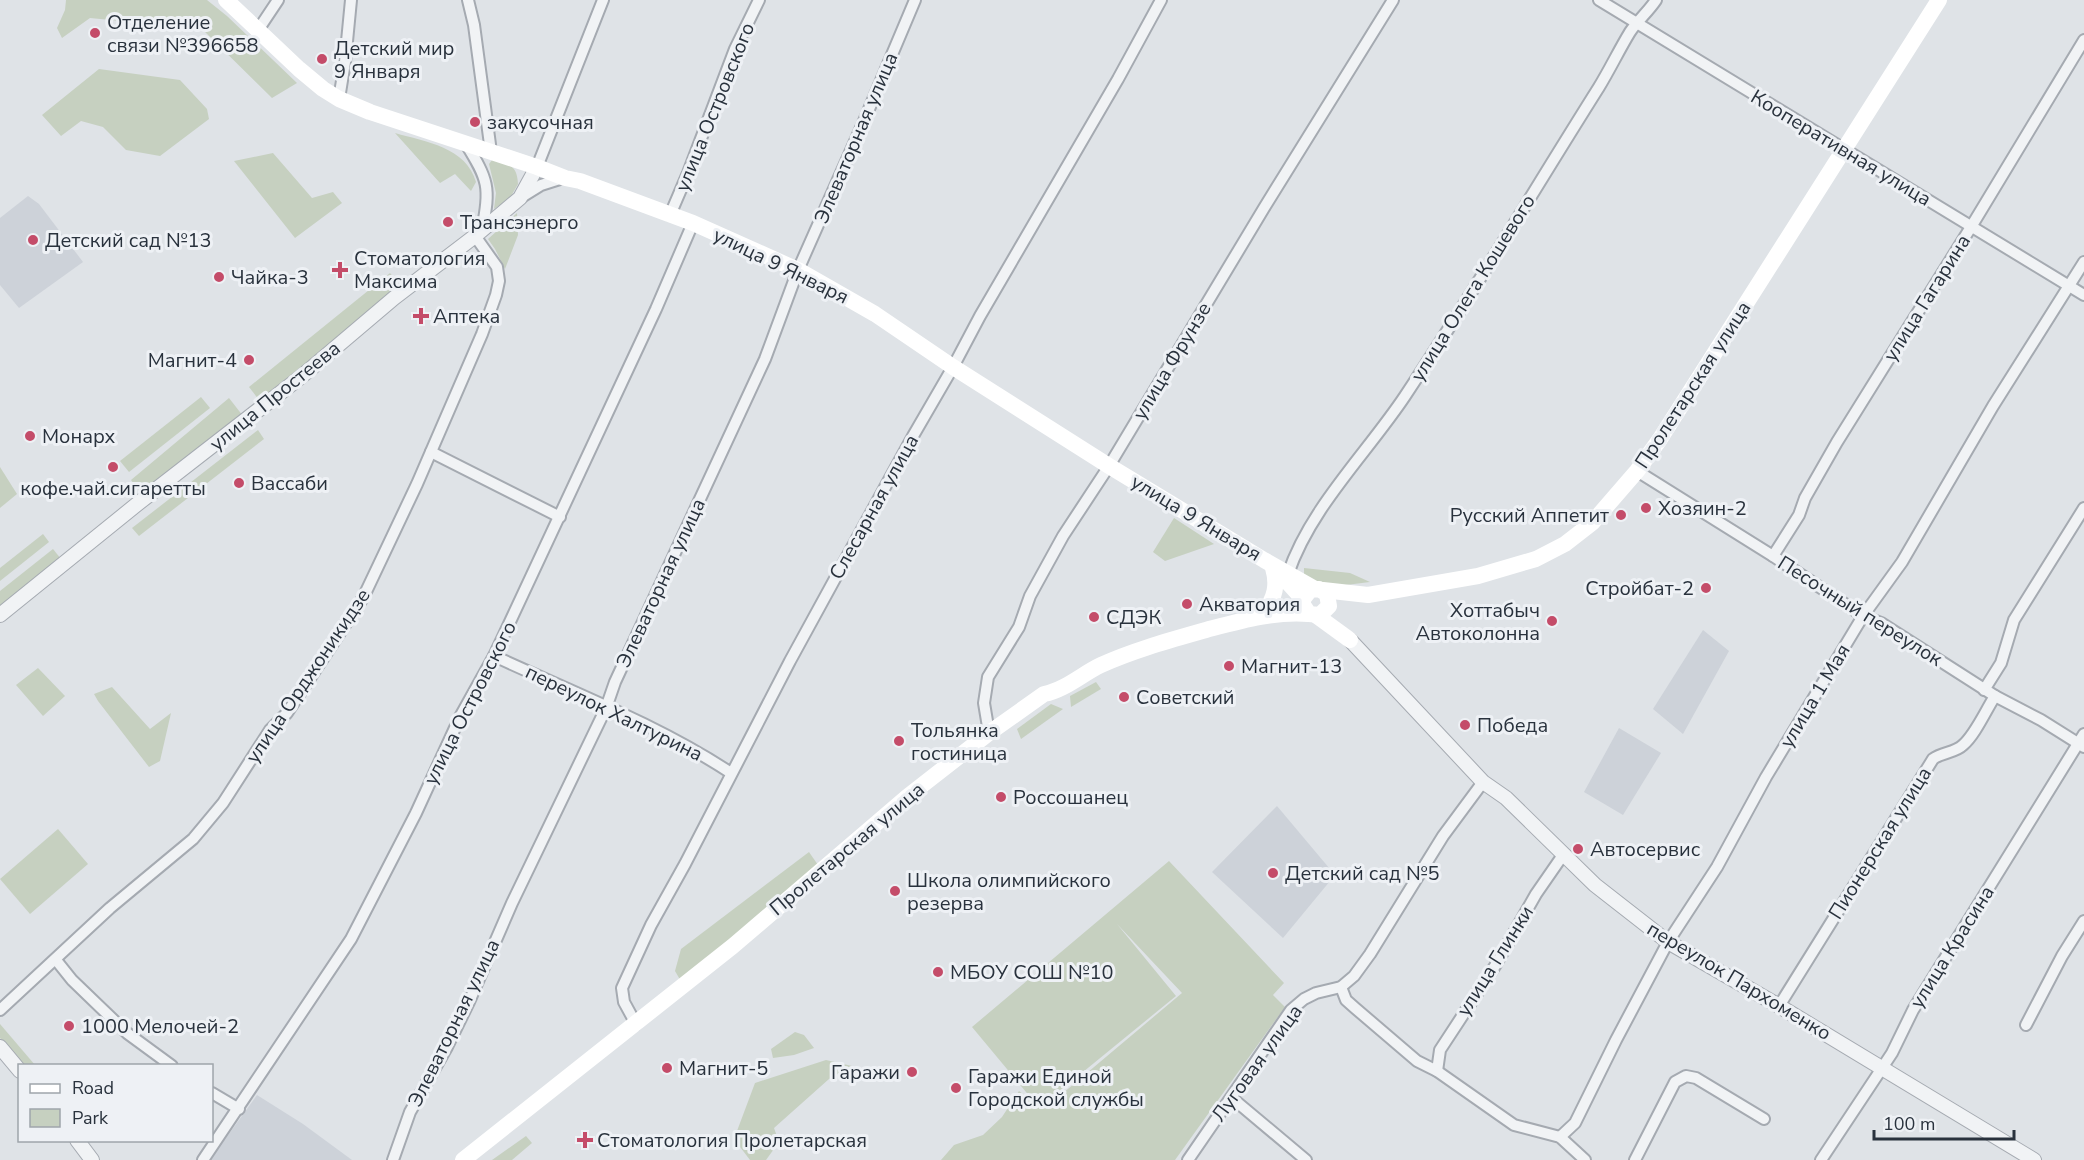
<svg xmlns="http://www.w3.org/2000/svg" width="2084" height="1160" font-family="'Nunito Sans',sans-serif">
<rect width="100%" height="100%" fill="#dfe3e7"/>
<g fill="#cdd2d9">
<path d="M28,196L39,204L83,262L19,308L0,285V218Z"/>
<path d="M1703,630L1729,651L1683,734L1653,709Z"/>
<path d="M1619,728L1661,753L1623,815L1584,792Z"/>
<path d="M1277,806L1335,875L1283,938L1212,872Z"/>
<path d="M257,1095L303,1124L352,1160H210Z"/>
</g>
<g fill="#c6d0c0" fill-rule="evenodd">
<path d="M66,0H207L227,16L297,83L272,98L202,29L90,18L62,38L57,28L65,10Z"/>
<path d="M99,69L180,80L207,109L209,119L160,156L126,150L103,127L81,121L61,136L42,115Z"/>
<path d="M395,133C426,142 466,147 476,182L471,191L455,174L440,183Z"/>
<path d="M273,153L312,198L333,192L342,203L295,238L234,161Z"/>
<path d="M492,160C509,165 517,164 518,184L510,198L494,209L496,193L489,164Z"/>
<path d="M517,213L518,235L505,269L495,249L488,239Z"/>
<path d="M390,273L402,288L259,400L249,387Z"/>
<path d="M201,397L210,408L129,472L120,461Z"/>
<path d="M229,398L243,416L144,498L131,480Z"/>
<path d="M258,430L264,439L139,536L132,528Z"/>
<path d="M0,467L17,494L0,508Z"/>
<path d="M1174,518L1214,544L1165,561L1153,552Z"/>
<path d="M43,534L49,542L0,581V568Z"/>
<path d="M53,549L61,559L0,609V591Z"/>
<path d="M1304,568L1350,573L1370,582L1330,587L1304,576Z"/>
<path d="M38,668L65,696L43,716L16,685Z"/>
<path d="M1096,682L1101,689L1071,707L1070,696Z"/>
<path d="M112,687L150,729L171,713L160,761L149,767L98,701L94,694Z"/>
<path d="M1051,704L1063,709L1021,739L1017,729Z"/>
<path d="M58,829L88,864L30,914L0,879Z"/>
<path d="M809,852L818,865L682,983L675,971L681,949Z"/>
<path d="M1169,861L1284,983L1273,995L1285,1007L1175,1160H941L954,1145L983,1135L1002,1117L1019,1091L1036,1104L972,1027ZM1117,924L1182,993L1056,1099L1040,1109L1039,1108L1176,996Z"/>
<path d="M0,1024L35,1065H23L0,1038Z"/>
<path d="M795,1032L804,1035L814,1048L794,1055L773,1058L771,1049Z"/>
<path d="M826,1060L852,1066L829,1079L774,1128L779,1142L766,1160H750L734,1139L755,1083Z"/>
<path d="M526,1136L532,1143L512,1160H492Z"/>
</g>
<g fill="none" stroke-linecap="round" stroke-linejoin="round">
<g stroke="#a5aab1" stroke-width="14">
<g id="minor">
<path d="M468,0L474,25L491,152"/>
<path d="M1599,0L2084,295"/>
<path d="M258,30L278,0"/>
<path d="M339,99L345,62L351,0"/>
<path d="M466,144C488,179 491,188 482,229"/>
<path d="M537,167L603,0"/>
<path d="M520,198L541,185L563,178"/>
<path d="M670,215L688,173L735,49L759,0"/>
<path d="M431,452L560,517"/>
<path d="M1637,471L1773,556L1863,616L1881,623L1995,696L2041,720L2084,747"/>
<path d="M1773,556L1799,515L1805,498L1837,442L1971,227L2084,40"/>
<path d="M1288,574C1310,508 1367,453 1405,396C1472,295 1534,190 1599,87C1610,69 1619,50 1630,32C1638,20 1648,12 1656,0"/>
<path d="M494,656C574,693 658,725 731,773"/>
<path d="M1984,690L2001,663L2014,620L2084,508"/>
<path d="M989,733L984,703L988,677L1019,627L1030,596L1063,536L1109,466L1264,208L1393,0"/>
<path d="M56,960L72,980L127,1033L172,1066"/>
<path d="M1341,987L1346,1000L1355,1008L1417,1061L1437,1071L1514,1125L1560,1137L1585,1160"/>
<path d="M1779,1006L1933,759C1942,752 1955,753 1963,745C1975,735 1986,710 1995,696"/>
<path d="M0,1010L110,908L193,839L223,803L270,730L287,713L363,598L417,484L482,334L496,295L499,281L497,267L475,236"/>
<path d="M636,1024L624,1002L622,988L651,925L685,864L790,661L913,436L953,367L980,316L1118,79L1161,0"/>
<path d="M2026,1025L2062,956L2084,921"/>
<path d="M1437,1071L1440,1050L1495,966L1536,894L1563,855"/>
<path d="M212,1093L239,1109"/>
<path d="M1232,1098L1306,1160"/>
<path d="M1560,1137L1575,1123L1616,1040L1668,942L1717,867L1766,777L1863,616L1902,562L1993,406L2084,262"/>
<path d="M203,1160L351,939L416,813L460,717L494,656L656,309L693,223"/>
<path d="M393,1160L410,1112L447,1047L469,1002L512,903L606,708L615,682L765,359L798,270L864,121L915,0"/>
<path d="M1188,1160L1291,1010L1304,999L1316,993L1341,987L1354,976L1370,954L1443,836L1483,782"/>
<path d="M1635,1160L1675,1082L1686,1076L1696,1078L1764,1119"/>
<path d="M1821,1160L1892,1053L1913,1010L2084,734"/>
</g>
</g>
<g stroke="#a5aab1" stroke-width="16">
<g id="tertiary">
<path d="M0,615L136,505L302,376L394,298L475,236L520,198L537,167"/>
<path d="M1350,640L1483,782L1506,798L1595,885L1668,942L1779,1006L2034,1160"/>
<path d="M0,1047L20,1071"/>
<path d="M77,1140L92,1160"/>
</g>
</g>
<use href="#minor" stroke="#f1f3f5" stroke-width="10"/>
<use href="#tertiary" stroke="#f1f3f5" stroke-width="14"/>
<g stroke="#fff" stroke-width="16">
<path d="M226,0L299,69L323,89L339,99L370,112L537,167L565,178L580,181L693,223L798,270L875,314L953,367L1109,466L1264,560L1315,589"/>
<path d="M1282,576L1303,599V605L1309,614L1320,615L1329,606L1327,594L1319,589L1310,590L1303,599"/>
<path d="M1323,590L1368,595L1478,576L1536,559L1565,544L1592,523L1637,471L1660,439L1939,0"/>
<path d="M1264,612C1275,598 1278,585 1273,568"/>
<path d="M1317,616L1350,640"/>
<path d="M463,1160L733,946L907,797L989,733L1044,694C1065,690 1082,674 1101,665C1134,650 1171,640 1206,630C1240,621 1274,611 1309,614"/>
</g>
</g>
<g fill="#c44c69" stroke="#eef1f5" stroke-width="2">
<circle cx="95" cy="33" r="6"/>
<circle cx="322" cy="59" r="6"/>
<circle cx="475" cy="122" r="6"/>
<circle cx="448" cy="222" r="6"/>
<circle cx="33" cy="240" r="6"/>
<path d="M337 261h6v6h6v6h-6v6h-6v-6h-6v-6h6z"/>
<circle cx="219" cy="277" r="6"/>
<path d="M418 307h6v6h6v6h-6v6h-6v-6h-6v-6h6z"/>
<circle cx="249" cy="360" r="6"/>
<circle cx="30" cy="436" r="6"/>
<circle cx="113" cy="467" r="6"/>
<circle cx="239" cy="483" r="6"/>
<circle cx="1646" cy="508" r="6"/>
<circle cx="1621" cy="515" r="6"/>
<circle cx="1706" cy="588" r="6"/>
<circle cx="1187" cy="604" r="6"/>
<circle cx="1094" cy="617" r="6"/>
<circle cx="1552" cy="621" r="6"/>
<circle cx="1229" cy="666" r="6"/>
<circle cx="1124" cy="697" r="6"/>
<circle cx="1465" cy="725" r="6"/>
<circle cx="899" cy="741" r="6"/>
<circle cx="1001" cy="797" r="6"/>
<circle cx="1578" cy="849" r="6"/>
<circle cx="1273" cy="873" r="6"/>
<circle cx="895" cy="891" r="6"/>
<circle cx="938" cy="972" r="6"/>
<circle cx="69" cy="1026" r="6"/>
<circle cx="667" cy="1068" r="6"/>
<circle cx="912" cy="1072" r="6"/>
<circle cx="956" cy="1088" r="6"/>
<path d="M582 1131h6v6h6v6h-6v6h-6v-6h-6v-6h6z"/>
</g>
<g text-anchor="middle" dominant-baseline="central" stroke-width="6" stroke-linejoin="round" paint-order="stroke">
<g font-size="20" fill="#29323d" stroke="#eef1f5" text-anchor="start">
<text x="107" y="22">Отделение<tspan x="107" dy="23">связи №396658</tspan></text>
<text x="334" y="48">Детский мир<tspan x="334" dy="23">9 Января</tspan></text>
<text x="487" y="122">закусочная</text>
<text x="460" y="222">Трансэнерго</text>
<text x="45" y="240">Детский сад №13</text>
<text x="354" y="258">Стоматология<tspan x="354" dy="23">Максима</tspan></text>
<text x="231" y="277">Чайка-3</text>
<text x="433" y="316">Аптека</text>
<text x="237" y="360" text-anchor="end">Магнит-4</text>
<text x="42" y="436">Монарх</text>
<text x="251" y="483">Вассаби</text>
<text x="113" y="488" text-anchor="middle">кофе.чай.сигаретты</text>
<text x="1658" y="508">Хозяин-2</text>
<text x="1609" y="515" text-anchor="end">Русский Аппетит</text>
<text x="1694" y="588" text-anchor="end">Стройбат-2</text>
<text x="1199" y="604">Акватория</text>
<text x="1540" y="610" text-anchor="end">Хоттабыч<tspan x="1540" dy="23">Автоколонна</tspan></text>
<text x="1106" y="617">СДЭК</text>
<text x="1241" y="666">Магнит-13</text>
<text x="1136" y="697">Советский</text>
<text x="1477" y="725">Победа</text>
<text x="911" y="730">Тольянка<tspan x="911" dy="23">гостиница</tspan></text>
<text x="1013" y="797">Россошанец</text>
<text x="1590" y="849">Автосервис</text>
<text x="1285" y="873">Детский сад №5</text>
<text x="907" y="880">Школа олимпийского<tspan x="907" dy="23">резерва</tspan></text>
<text x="950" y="972">МБОУ СОШ №10</text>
<text x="81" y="1026">1000 Мелочей-2</text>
<text x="679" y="1068">Магнит-5</text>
<text x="900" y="1072" text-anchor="end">Гаражи</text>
<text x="968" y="1076">Гаражи Единой<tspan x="968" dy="23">Городской службы</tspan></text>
<text x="597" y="1140">Стоматология Пролетарская</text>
</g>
<g font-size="20" fill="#29323d" stroke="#eef1f5">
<text transform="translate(715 107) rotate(-68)">улица Островского</text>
<text transform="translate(856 138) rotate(-67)">Элеваторная улица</text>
<text transform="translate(1841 148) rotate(31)">Кооперативная улица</text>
<text transform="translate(781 266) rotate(26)">улица 9 Января</text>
<text transform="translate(1473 288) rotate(-58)">улица Олега Кошевого</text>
<text transform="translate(1927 298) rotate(-58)">улица Гагарина</text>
<text transform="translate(1172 361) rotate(-59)">улица Фрунзе</text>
<text transform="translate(1693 385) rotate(-57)">Пролетарская улица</text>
<text transform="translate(275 396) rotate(-39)">улица Простеева</text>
<text transform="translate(874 507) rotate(-61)">Слесарная улица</text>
<text transform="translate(1196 518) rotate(31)">улица 9 Января</text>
<text transform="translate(661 583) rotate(-65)">Элеваторная улица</text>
<text transform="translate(1860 611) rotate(32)">Песочный переулок</text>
<text transform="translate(308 676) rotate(-56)">улица Орджоникидзе</text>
<text transform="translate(1815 696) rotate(-59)">улица 1 Мая</text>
<text transform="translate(470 703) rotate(-63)">улица Островского</text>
<text transform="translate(614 713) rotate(26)">переулок Халтурина</text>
<text transform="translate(1880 843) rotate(-58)">Пионерская улица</text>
<text transform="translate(847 849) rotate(-40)">Пролетарская улица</text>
<text transform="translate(1952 947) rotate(-58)">улица Красина</text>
<text transform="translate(1495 961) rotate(-58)">улица Глинки</text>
<text transform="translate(1739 981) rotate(31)">переулок Пархоменко</text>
<text transform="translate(454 1023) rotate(-64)">Элеваторная улица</text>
<text transform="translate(1257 1063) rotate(-54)">Луговая улица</text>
</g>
</g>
<rect x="18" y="1064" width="195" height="78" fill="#eef1f5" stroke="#9fa5ab" stroke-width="1.5"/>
<rect x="30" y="1084" width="30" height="9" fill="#ffffff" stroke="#9fa5ab" stroke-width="1.5"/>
<text x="72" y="1094" font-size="18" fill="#29323d">Road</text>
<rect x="30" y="1109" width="30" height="18" fill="#c6d0c0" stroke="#9fa5ab" stroke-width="1.5"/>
<text x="72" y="1124" font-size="18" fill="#29323d">Park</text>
<path d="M1874 1130v9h140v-9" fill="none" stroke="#29323d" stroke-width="3"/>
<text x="1883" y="1130" font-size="18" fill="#29323d" stroke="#eef1f5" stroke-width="4.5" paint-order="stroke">100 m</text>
</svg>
